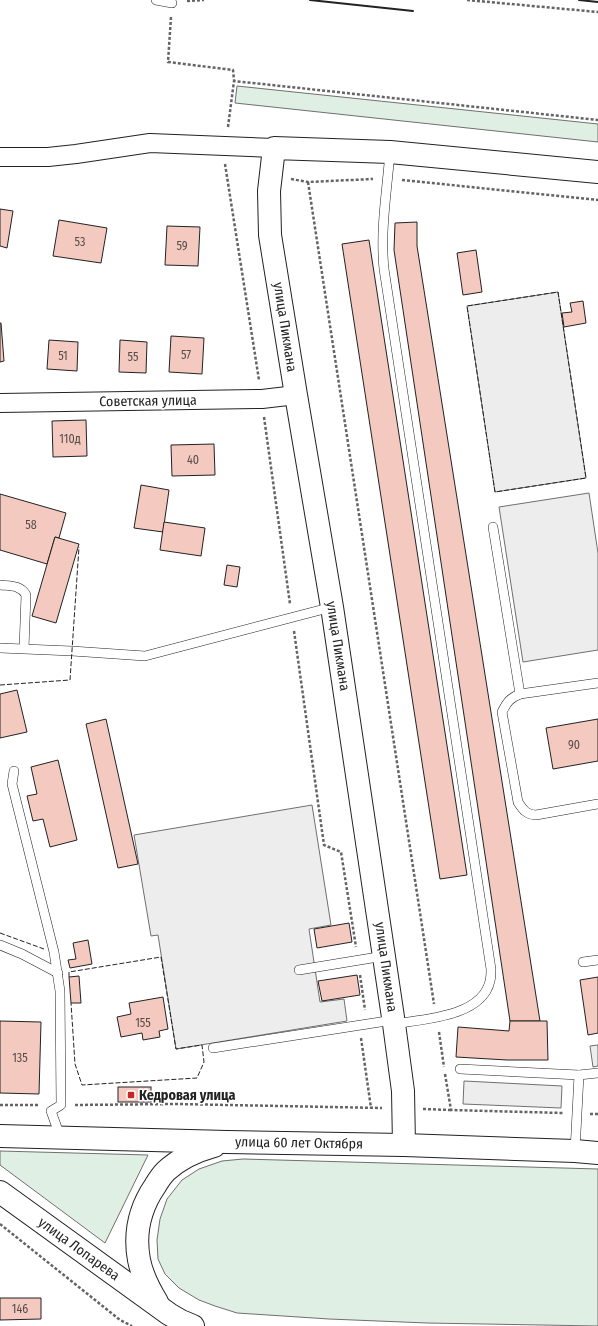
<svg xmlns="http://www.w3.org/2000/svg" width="598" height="1326" font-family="'Fira Sans Condensed',sans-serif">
<rect width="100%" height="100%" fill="#fff"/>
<g fill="#e0efe3" stroke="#6f6f6f">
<path d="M237,86L598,124V142L235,103Z"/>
<path d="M0,1151L148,1155L105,1243L0,1165Z"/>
<path d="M243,1159L598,1169V1326L427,1323L329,1319L237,1313L215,1306L199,1300L179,1288L165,1274L158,1259L157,1240L160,1219L167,1199L182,1180L199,1169L222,1161Z"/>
</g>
<g fill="#ededed" stroke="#6f6f6f">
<path d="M558,292L586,478L495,492L467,306Z"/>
<path d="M589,493L598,553V650L523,662L499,507Z"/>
<path d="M312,805L331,925L309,929L320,1002L344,999L347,1021L176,1049L158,935L151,936L134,835Z"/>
<path d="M598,1045V1066L593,1067L590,1046Z"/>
<path d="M464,1081L562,1086L561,1108L463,1104Z"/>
</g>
<g fill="#f3c9c0" stroke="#222">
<path d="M0,209L13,211L7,248L0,246Z"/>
<path d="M59,220L107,228L101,263L53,256Z"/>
<path d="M417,222V246L540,1021H510L394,250L395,223Z"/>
<path d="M167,226L200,227L198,266L165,265Z"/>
<path d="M369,240L467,875L440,879L342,244Z"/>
<path d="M476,250L482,292L463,295L457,253Z"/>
<path d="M583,301L586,323L564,327L562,313L572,312L570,303Z"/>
<path d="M0,323H1L4,361L0,362Z"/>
<path d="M171,336L204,338L202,374L169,372Z"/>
<path d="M49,340L78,342L77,371L47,369Z"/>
<path d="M120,340L147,342L146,373L119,372Z"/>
<path d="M86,420L87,456L53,457L52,421Z"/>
<path d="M214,444L215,475L172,476L171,445Z"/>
<path d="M141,485L169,490L163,532L134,528Z"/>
<path d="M0,494L66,513L59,538L55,537L47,564L0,550Z"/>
<path d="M164,522L205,528L201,556L160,550Z"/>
<path d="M55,537L79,544L56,623L32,616Z"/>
<path d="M227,565L240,567L237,587L224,585Z"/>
<path d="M17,690L27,732L0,738V694Z"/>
<path d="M106,719L138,864L118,868L86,724Z"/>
<path d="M598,719V761L553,769L546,728Z"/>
<path d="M58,760L77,840L50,847L43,819L33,821L27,796L37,794L31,767Z"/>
<path d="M349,923L352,942L317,948L314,929Z"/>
<path d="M88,940L92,964L70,968L68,960L76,959L73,943Z"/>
<path d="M357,975L360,995L322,1001L318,981Z"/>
<path d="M79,976L81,1003H71L69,977Z"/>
<path d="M598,977V1033L588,1035L580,980Z"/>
<path d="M163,997L168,1029L159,1031L160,1037L143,1040L142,1033L121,1037L117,1017L131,1014L129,1003Z"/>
<path d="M0,1021L41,1022L39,1094L0,1093Z"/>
<path d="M510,1021H547L548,1060H507L456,1057L458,1027L509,1031Z"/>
<rect x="118" y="1087" width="33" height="15"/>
<path d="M0,1298H41V1319L0,1320Z"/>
</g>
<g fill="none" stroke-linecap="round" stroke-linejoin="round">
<g stroke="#222" stroke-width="10">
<g id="lane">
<path d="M156,0L172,3"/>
<path d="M390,152C387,191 380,230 384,269L491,969C491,973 491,977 490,981C482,1017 423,1019 394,1024"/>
<path d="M493,527L520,694"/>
<path d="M0,585C10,586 21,585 26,595L24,648"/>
<path d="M0,648L72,651L145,656L332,607"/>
<path d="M598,683L520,694C510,698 507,702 502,712L518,802C523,810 527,815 536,815L598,804"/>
<path d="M14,771L12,784L54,952L60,991L61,1105L51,1111L60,1136"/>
<path d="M0,945L22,954L58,973"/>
<path d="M583,962L598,960"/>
<path d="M299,970L384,956"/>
<path d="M213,1048L393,1020"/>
<path d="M460,1069L579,1075L598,1073"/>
<path d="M575,1151L579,1075"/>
</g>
</g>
<g stroke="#222" stroke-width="20">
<g id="street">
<path d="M0,157H48L76,154L150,143L274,148"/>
<path d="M0,403L262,399L296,395"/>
</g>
</g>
<g stroke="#222" stroke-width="24">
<g id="secondary">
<path d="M0,1136L227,1142L404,1145L575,1151L598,1153"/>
<path d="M404,1145L403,1091L394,1024L332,607L296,395L270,235L269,191L274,148L390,152L598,172"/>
<path d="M0,1192L169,1314L181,1321L193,1326"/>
<path d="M157,1302C149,1289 142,1275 139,1260C134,1233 140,1208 155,1186C158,1181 162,1175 166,1171C180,1158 196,1151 214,1146"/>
</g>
</g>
<g stroke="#646464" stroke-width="2.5" stroke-dasharray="3 2" stroke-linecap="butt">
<path d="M467,0L598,12"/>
<path d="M187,1L204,0"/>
<path d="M171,17L168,62L233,70L234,80"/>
<path d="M228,127L234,81L598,120"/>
<path d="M225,164L259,380"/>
<path d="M291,179L308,182L373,179"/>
<path d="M402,180L598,200"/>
<path d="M308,182L434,1004"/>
<path d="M264,417L290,604"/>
<path d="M294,631L324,845L341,852L356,947"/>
<path d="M360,975L365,1010"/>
<path d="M439,1032L444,1067"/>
<path d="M361,1038L371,1108"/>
<path d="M445,1074L451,1110L563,1113"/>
<path d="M0,1105H38"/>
<path d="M75,1105L177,1104L382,1108"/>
<path d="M423,1109L451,1110"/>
<path d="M590,1114H598"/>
<path d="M0,1224L120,1320L132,1326"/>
</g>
<use href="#lane" stroke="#fff" stroke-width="9"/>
<use href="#street" stroke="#fff" stroke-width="18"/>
<use href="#secondary" stroke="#fff" stroke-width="22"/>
<g stroke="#222" stroke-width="1" stroke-dasharray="5 2" stroke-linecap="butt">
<path d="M558,292L586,478L495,492L467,306Z"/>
<path d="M0,685L70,680L79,547"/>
<path d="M0,933L44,949"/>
<path d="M69,977V972L161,957L176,1049L202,1045L204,1062L197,1078L82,1085L75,1064L71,1003"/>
</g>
<g stroke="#222" stroke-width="2">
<path d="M310,0L413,11"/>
<path d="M579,0L598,2"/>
</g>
</g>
<rect fill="#c62828" stroke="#fff" stroke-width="1.5" x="127" y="1091" width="8" height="8" rx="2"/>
<g text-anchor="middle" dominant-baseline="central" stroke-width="3" stroke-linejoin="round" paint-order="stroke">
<g font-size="12" fill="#564c4a">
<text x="80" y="242">53</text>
<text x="182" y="246">59</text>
<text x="186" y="355">57</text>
<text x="63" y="356">51</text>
<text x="133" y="357">55</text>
<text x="70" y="439">110д</text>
<text x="193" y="460">40</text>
<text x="31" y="525">58</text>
<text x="574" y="745">90</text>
<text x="143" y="1023">155</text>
<text x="20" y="1058">135</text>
<text x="20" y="1309">146</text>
</g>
<g font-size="14" fill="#222" stroke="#fff">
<text transform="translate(285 327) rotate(81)">улица Пикмана</text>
<text transform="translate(148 401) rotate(-1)">Советская улица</text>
<text transform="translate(338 646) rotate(81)">улица Пикмана</text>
<text transform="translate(386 967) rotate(82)">улица Пикмана</text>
<text transform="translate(299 1143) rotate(1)">улица 60 лет Октября</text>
<text transform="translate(79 1249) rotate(36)">улица Лопарева</text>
</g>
<g font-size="14" font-weight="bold" fill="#222" stroke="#fff" text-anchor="start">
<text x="139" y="1095">Кедровая улица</text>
</g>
</g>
</svg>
